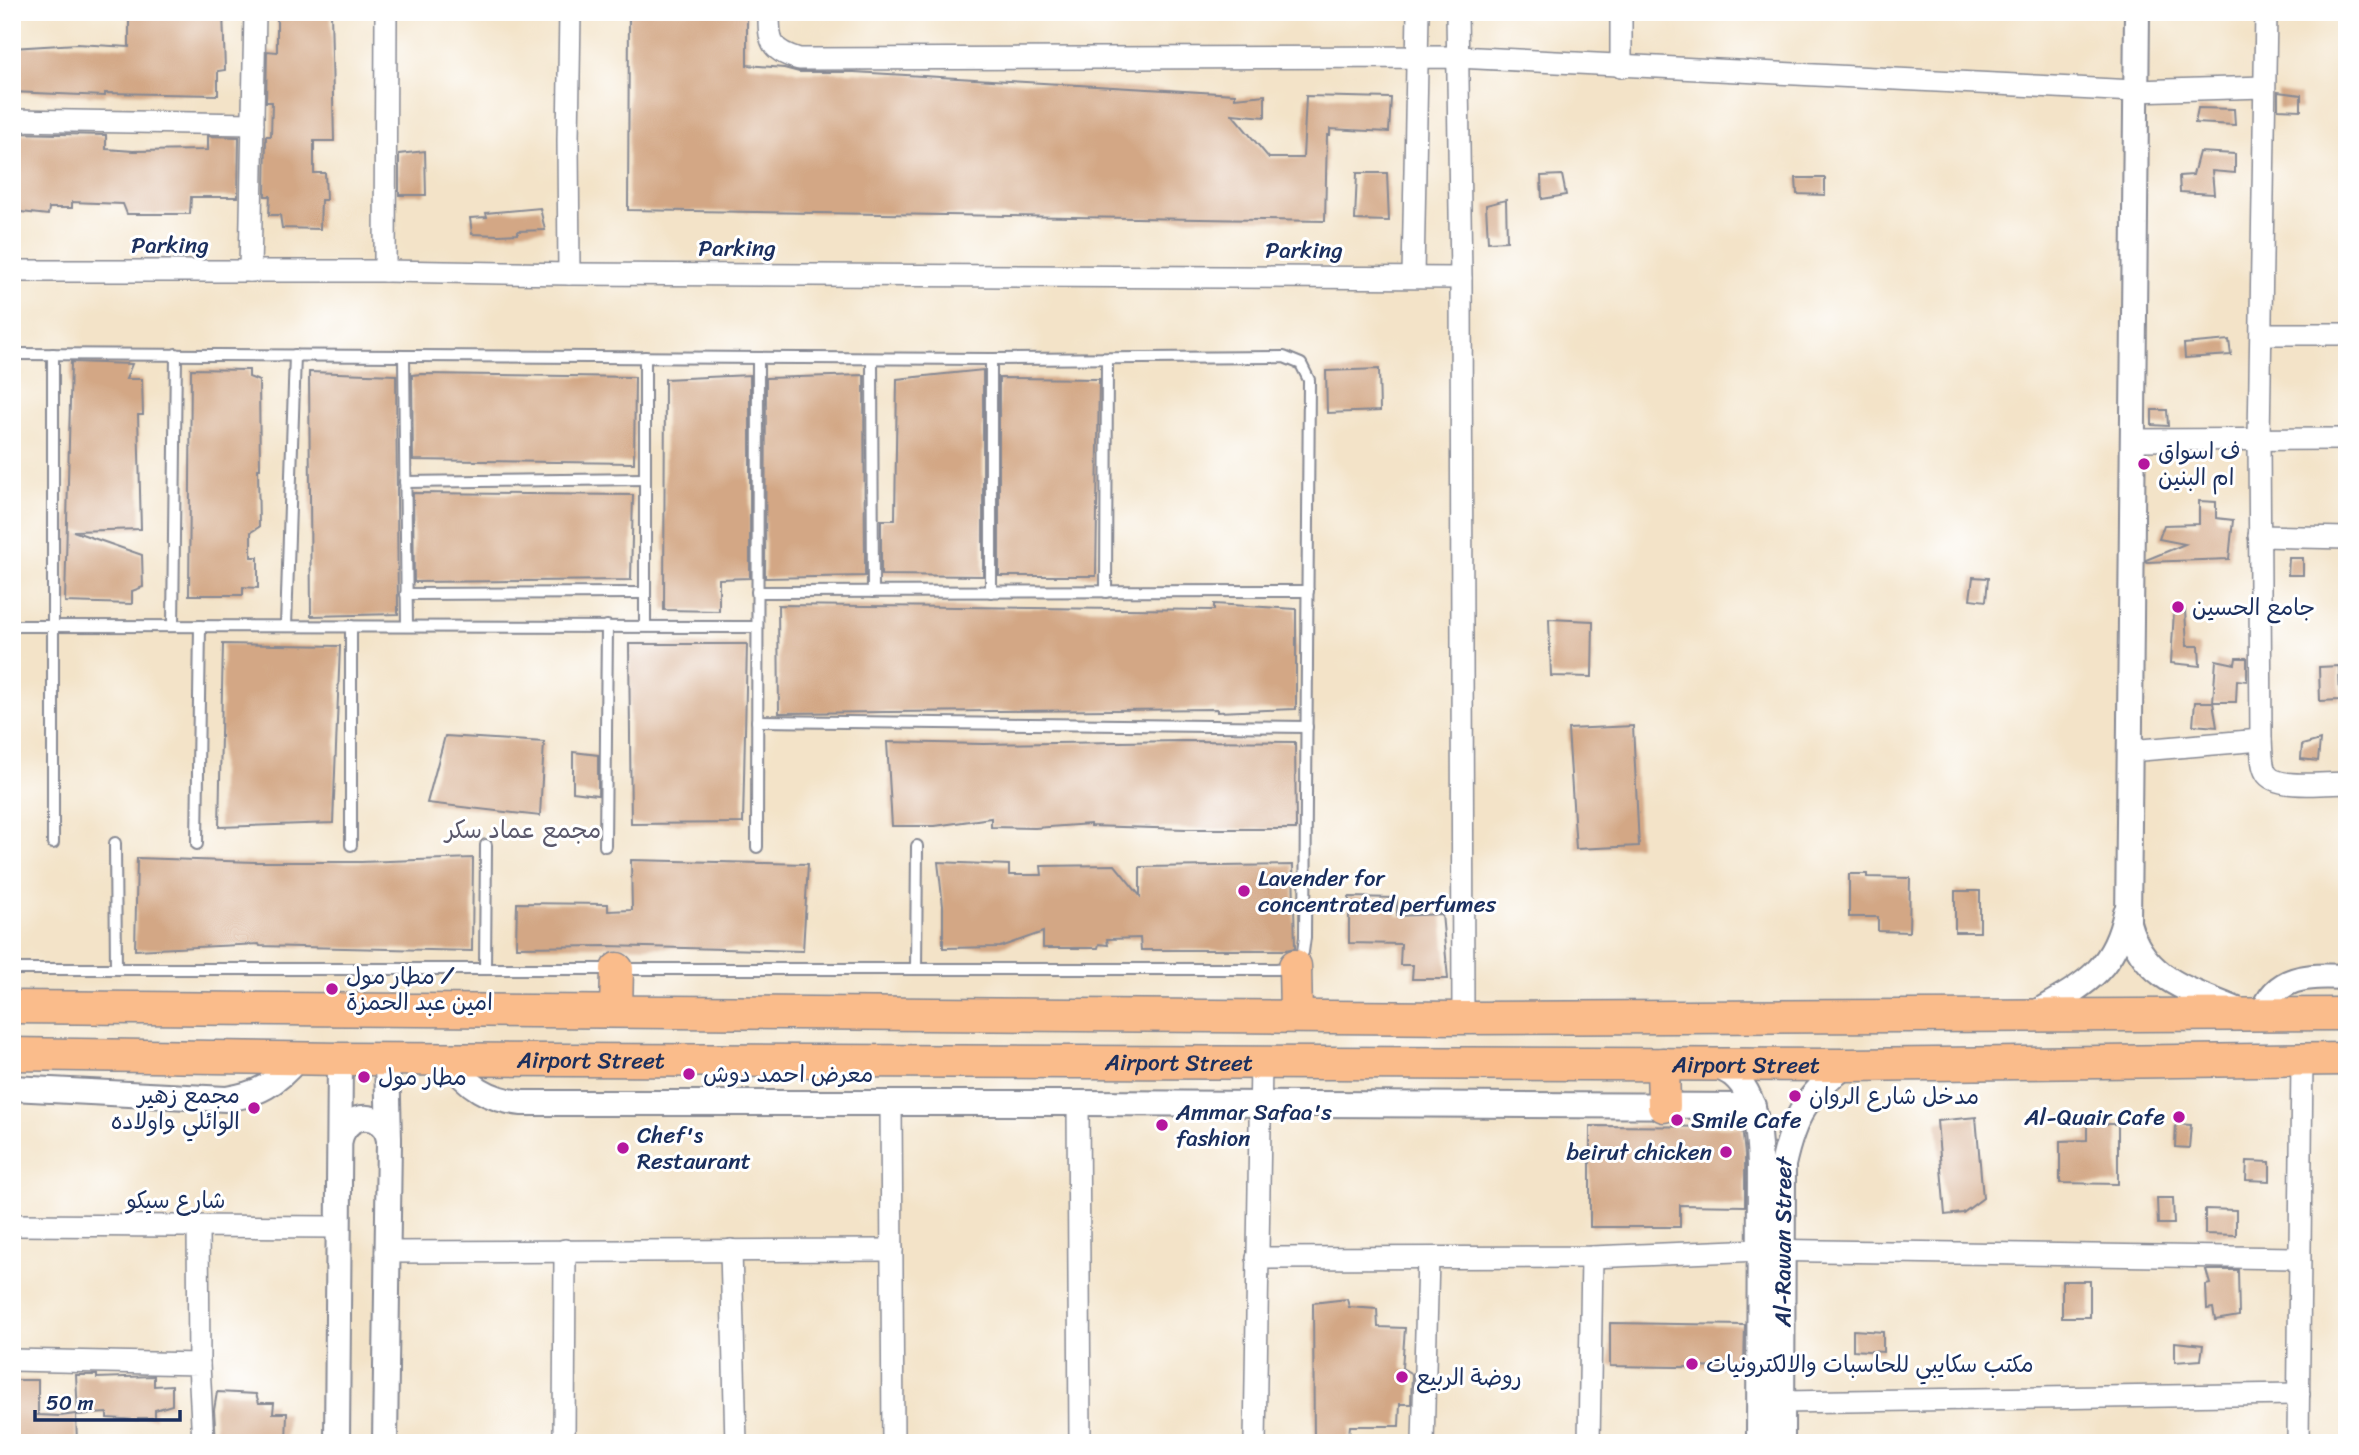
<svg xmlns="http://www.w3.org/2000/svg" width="2359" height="1455" font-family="Sriracha,'Playpen Sans Arabic',sans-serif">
<rect width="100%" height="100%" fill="#fff"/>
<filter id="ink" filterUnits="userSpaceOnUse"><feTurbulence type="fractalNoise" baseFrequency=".0143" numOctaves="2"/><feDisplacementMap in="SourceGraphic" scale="14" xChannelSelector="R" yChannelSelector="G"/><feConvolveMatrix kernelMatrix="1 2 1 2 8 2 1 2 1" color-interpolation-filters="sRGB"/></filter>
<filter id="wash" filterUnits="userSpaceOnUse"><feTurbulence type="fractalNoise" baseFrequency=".00686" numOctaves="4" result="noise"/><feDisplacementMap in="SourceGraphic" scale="28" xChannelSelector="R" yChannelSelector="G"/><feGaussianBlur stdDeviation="1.57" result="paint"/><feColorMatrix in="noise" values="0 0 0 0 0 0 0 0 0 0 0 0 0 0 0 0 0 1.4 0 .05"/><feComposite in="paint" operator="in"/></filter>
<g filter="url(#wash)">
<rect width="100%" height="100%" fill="#f3e3c8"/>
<g id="blocks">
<g fill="#d3a785">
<path d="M129,12H223L225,70L218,71V95L105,93V96L12,92V48L77,44L129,47Z"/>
<path d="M277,12H331L334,141H314V173H325L326,200H321L320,229L282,228L280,215H269L270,196H265L266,136H271L272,102H266L267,51L277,52Z"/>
<path d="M629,12H747V65L784,68L799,72H854L1235,94V98L1265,95V117L1232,114L1269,158H1303L1306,96L1391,98L1389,132L1330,129V135H1327L1325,221L628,210Z"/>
<path d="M2278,92L2301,95V110L2278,109Z"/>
<path d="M2198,108L2234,109L2235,125L2195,123Z"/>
<path d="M12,133L106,135V149L133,151L208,150V136L239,137L238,197H191L190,214H127L123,204L72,202V208H49L48,215L12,211Z"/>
<path d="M425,151L426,195H399V154Z"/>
<path d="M2199,152L2235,154V173L2212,171L2214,194L2180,192L2179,176L2193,175Z"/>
<path d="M1357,173H1387L1389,221L1355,220Z"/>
<path d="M1562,175L1566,195L1542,199L1541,176Z"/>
<path d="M1796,178H1825V195L1797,194Z"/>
<path d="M1506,200L1507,241L1488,242L1486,205Z"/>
<path d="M540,208L545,230L518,231V234L499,235L472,234L470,218L487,217L486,213Z"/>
<path d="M2229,340L2231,355L2185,358L2184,344Z"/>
<path d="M71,362L132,364L126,379H142L143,415H138L141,529L73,531L142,555L143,587L132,591V604L65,602Z"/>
<path d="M191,369L249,370V377L259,381L260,469H258L259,527L251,532V557H258V588L243,587V595H189Z"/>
<path d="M1379,369L1380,411L1327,413L1326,371Z"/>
<path d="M983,370V576L881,575V520H895L897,379Z"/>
<path d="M309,372L396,375L398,614L311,616Z"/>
<path d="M421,374L635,377L634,463L413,460L412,375Z"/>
<path d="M750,375V578L719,579V611L664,610L665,379Z"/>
<path d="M864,375L865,576L765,578L766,378Z"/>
<path d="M999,378L1099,379L1096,576H999Z"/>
<path d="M2152,410H2167L2168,426L2152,425Z"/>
<path d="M413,493L633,495L631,580L414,582Z"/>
<path d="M2199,501L2216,502V518L2233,520L2229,559L2146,562V560L2185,544L2159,539L2164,525L2199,524Z"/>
<path d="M2289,558H2303V575H2288Z"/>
<path d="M1973,577L1988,578L1986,601L1970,599Z"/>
<path d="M1214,604L1296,609V709L1217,712V709L779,713L778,605L1214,610Z"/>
<path d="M2174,610H2185L2187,646H2199L2200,666L2171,663Z"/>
<path d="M1549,619L1593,621L1592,677L1551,676Z"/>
<path d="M223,644L340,646L333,823L219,827Z"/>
<path d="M629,644H747L743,823L631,824Z"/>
<path d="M2236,658H2247V681L2237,680L2236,702H2213L2216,660L2235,664Z"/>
<path d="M2339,666L2340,700L2320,701L2319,667Z"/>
<path d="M2195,702H2213L2217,727L2193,725Z"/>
<path d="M1633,726L1639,846L1576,849L1568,729Z"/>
<path d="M445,736L544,742L540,816L427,803Z"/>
<path d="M2320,740L2318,761L2301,759L2302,745Z"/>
<path d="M1183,741L1295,742L1296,829H1186L1090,826V824L1035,828L991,827V818L935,826H892L887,742L984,744Z"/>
<path d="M573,752L598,755V795L573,792Z"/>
<path d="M137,858L255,862H361L473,858L472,951L260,946L259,944L135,950Z"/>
<path d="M631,860L808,864L803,951L607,946L516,947L517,903L608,904V911L632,910Z"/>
<path d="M938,862L1009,865V875H1042L1041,866L1115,865L1140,896V867L1293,865L1295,948L1286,950H1141L1140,938L1107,939L1108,945L1099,944L1098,948H1043V932L1000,947L943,948V906Z"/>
<path d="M1849,874H1867V877L1910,878L1909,932L1878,931V917H1849Z"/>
<rect x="1955" y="891" width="25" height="41"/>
<path d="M1349,897L1397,898V916L1442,914L1448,979H1412L1413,965H1400L1401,944L1349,943Z"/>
<path d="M1976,1117L1983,1198L1963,1213L1945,1215L1937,1121Z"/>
<path d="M2087,1124H2118V1184L2060,1183V1141L2087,1140Z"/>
<path d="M2176,1124L2191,1125L2189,1148L2175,1147Z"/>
<path d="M1590,1126L1742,1127L1745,1155V1206L1680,1205V1227H1590Z"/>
<path d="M2247,1161L2270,1162V1181L2246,1180Z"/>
<path d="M2157,1198H2173L2174,1224H2158Z"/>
<path d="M2205,1209L2236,1210V1235L2205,1234Z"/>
<path d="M2206,1270H2238L2239,1316L2215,1320L2213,1308L2207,1309L2206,1285L2210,1284Z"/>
<rect x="2062" y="1281" width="28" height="36"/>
<path d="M1347,1299L1349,1307L1377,1309L1378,1327L1405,1328L1402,1368L1412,1374L1411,1404H1400L1399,1426H1350L1348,1443H1314L1313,1303Z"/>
<path d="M1610,1323L1745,1325L1744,1368L1610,1366Z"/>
<path d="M1853,1330L1883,1332V1352L1853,1350Z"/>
<path d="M2175,1342L2203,1345L2201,1360L2175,1362Z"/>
<path d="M76,1375H97V1378L154,1376V1386L172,1385V1405L155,1410V1418H138V1420L107,1418V1413L78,1415Z"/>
<path d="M17,1380H38V1415L60,1416L76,1414L77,1443H12V1382L16,1383Z"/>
<path d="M217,1392L256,1394L259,1403H274L273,1413H287L286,1443H216L214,1410Z"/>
</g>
</g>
</g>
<g filter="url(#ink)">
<use href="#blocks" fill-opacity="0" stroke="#878993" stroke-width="2"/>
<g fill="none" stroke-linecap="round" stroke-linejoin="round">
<g stroke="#878993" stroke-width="14">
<g id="service">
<path d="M12,354L991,359L1284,357L1301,364L1309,380L1305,937L1303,952L1295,966L1277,969H12"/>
<path d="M404,356L407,626"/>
<path d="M872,359L873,592"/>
<path d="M991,359V592"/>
<path d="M405,482L645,479"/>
<path d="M757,592L1308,591"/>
<path d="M1106,592L1107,359"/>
<path d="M406,594L644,593"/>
<path d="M12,626L757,627"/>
<path d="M173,626L176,354"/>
<path d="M286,626L295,355"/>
<path d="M645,626V357"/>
<path d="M757,721L1307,727"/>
<path d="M53,843V354"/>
<path d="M115,843L116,969"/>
<path d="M197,844L200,626"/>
<path d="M351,845V626"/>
<path d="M605,846L607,626"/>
<path d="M757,847L758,358"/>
<path d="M485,969L486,845"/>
<path d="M916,969L917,846"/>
</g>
</g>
<g stroke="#878993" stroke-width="24">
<g id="minor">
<path d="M769,12C769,41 769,50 799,59L1457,57L2135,91L2264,87"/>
<path d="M1457,12L1461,278L1463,1018"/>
<path d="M1621,12V67"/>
<path d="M2266,12L2259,439L2261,740C2262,750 2261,765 2266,773C2275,790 2329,783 2347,783"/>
<path d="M12,120L253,124"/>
<path d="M12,271H385L569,274L1461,278"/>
<path d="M250,271L255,12"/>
<path d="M385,271L386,12"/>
<path d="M569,274L568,140L570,12"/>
<path d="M1413,276L1418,12"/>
<path d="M2261,334H2347"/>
<path d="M2132,440L2347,439"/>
<path d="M2259,536L2347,538"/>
<path d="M2129,751L2261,740"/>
<path d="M1078,1103L1080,1443"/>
<path d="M891,1104L893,1443"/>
<path d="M12,1225L339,1227"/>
<path d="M198,1226L199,1364"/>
<path d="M731,1250L736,1443"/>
<path d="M386,1252L892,1250"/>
<path d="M1257,1258L1592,1257L1760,1250L2299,1258"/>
<path d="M12,1360L199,1364L203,1443"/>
<path d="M1782,1402L2299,1394"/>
<path d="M564,1443L565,1250"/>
<path d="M1255,1443L1261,1062"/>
<path d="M1423,1443L1428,1258"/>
<path d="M1589,1443L1592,1257"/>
<path d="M2298,1443L2302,1058"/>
</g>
</g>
<g stroke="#878993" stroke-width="28">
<g id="tertiary">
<path d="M2137,12L2128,923C2144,982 2192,990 2242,1012"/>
<path d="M2263,1014C2275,973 2312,976 2347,977"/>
<path d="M2032,1015C2081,986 2114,973 2126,912"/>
<path d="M448,1059C467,1086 489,1100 522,1103H1078L1753,1106"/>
<path d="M1713,1064C1720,1068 1728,1071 1733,1075C1758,1096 1759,1137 1760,1166L1759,1443"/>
<path d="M12,1088L226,1099C259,1094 276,1084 298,1058"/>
<path d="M340,1139C348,1110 384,1111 389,1140"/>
<path d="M337,1443L340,1059"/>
<path d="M385,1443L389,1140L387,1059"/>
<path id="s1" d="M1782,1443L1783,1165C1794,1116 1806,1095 1847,1065"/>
</g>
</g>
<g stroke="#878993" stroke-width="35">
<g id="primary">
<path d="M1295,966L1296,1016"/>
<path d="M12,1007L1463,1018L2347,1014"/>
<path d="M616,1011L617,969"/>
<path id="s2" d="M12,1054L340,1059L1847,1065L2347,1059"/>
<path d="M1663,1064L1664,1106"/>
</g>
</g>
<use href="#service" stroke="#fff" stroke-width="10"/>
<use href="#minor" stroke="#fff" stroke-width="21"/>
<use href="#tertiary" stroke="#fff" stroke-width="24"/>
<use href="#primary" stroke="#fabc8b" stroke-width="32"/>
</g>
</g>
<g fill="#b5179e" stroke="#fff" stroke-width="2.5">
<circle cx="2144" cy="464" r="7"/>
<circle cx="2178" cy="607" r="7"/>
<circle cx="1244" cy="891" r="7"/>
<circle cx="332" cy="989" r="7"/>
<circle cx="689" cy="1074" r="7"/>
<circle cx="364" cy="1077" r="7"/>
<circle cx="1795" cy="1096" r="7"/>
<circle cx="254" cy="1108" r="7"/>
<circle cx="2179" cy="1117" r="7"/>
<circle cx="1677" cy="1120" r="7"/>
<circle cx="1162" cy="1125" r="7"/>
<circle cx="623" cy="1148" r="7"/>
<circle cx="1726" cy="1152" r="7"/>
<circle cx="1692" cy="1364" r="7"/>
<circle cx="1402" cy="1377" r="7"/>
</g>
<g text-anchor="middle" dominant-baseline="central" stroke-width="6" stroke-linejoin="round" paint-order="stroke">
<g font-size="23" fill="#1b2f5e" stroke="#fff">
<text x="170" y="245">Parking</text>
<text x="737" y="248">Parking</text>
<text x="1304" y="250">Parking</text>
<text stroke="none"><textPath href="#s2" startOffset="579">Airport Street</textPath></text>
<text stroke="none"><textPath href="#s2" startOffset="1167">Airport Street</textPath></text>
<text stroke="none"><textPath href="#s2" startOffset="1734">Airport Street</textPath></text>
<text x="176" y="1200">شارع سيكو</text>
<text stroke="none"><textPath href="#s1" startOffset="201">Al-Rawan Street</textPath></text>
</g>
<g font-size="23" fill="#1b2f5e" stroke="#fff" text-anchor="start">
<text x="2158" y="451">ف اسواق<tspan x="2158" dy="26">ام البنين</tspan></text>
<text x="2192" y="607">جامع الحسين</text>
<text x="1258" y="878">Lavender for<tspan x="1258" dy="26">concentrated perfumes</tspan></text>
<text x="346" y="976">مطار مول /<tspan x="346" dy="26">امين عبد الحمزة</tspan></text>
<text x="703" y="1074">معرض احمد دوش</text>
<text x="378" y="1077">مطار مول</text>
<text x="240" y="1095" text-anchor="end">مجمع زهير<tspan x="240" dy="26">الوائلي واولاده</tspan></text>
<text x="1809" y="1096">مدخل شارع الروان</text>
<text x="1176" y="1112">Ammar Safaa's<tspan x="1176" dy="26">fashion</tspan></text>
<text x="2165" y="1117" text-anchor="end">Al-Quair Cafe</text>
<text x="1691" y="1120">Smile Cafe</text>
<text x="637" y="1135">Chef's<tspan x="637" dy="26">Restaurant</tspan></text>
<text x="1712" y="1152" text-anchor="end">beirut chicken</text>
<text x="1706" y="1364">مكتب سكايبي للحاسبات والالكترونيات</text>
<text x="1416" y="1377">روضة الربيع</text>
</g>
<g font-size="24" fill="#5b596c" stroke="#fff">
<text x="523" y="830">مجمع عماد سكر</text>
</g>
</g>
<rect width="2359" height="1455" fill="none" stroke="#fff" stroke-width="42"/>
<path d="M35 1410v10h145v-10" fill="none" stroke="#1b2f5e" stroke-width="3.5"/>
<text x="46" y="1410" font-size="21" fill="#1b2f5e" stroke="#ffffff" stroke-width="5" paint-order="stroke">50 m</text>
</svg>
